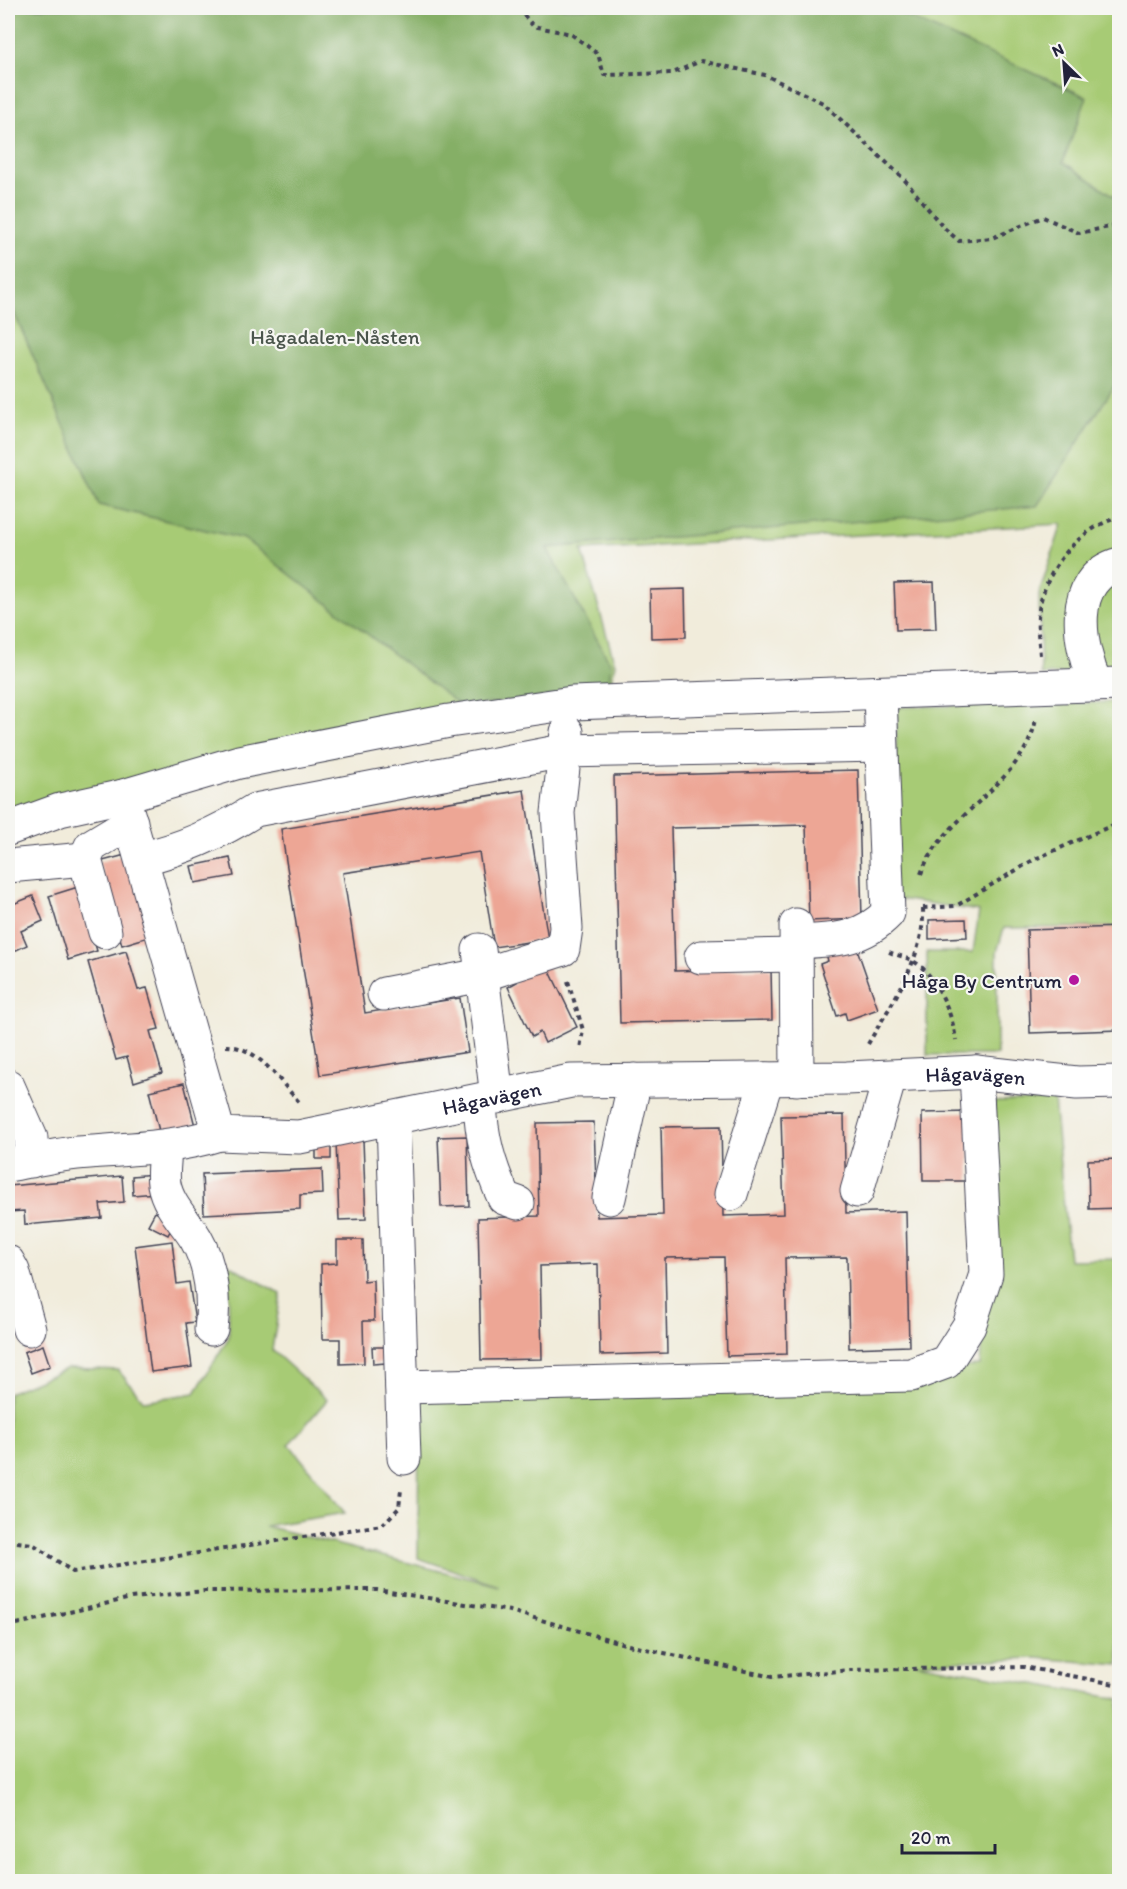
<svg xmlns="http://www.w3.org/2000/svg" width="1127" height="1889" font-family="Itim,sans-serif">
<rect width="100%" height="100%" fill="#f6f6f2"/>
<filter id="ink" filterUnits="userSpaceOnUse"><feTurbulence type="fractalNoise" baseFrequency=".0167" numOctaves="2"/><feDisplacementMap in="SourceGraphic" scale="12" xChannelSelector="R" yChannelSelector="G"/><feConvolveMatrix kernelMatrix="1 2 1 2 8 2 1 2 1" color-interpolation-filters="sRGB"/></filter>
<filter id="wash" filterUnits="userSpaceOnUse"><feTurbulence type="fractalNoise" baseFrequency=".008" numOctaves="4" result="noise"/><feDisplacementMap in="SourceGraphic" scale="24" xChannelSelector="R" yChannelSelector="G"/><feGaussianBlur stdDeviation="1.35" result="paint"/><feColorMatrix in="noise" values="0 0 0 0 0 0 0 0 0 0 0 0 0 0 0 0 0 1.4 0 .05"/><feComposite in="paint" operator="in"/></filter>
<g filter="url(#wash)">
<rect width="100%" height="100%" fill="#f1ecdb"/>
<g fill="#a7cb75" stroke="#647658" stroke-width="1.5">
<path d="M8,8H1119V671L1041,675L1039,594L1062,524L582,550L615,664L605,713L443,733L92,804L8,837Z"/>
<path d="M1119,702V927L1004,928L997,952V1055H927V952H973L979,911L893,898L897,707Z"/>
<path d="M1054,1100L1069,1260L1119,1259V1665L1037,1658L916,1663L1119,1699V1881L8,1882V1393L68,1368L118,1370L144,1401L195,1393L229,1337L228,1264L281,1294L272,1350L327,1400L289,1444L345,1513L265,1526L499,1586L418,1558L419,1399L980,1366L994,1102Z"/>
</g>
<path fill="#85af66" stroke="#546850" stroke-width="1.5" d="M8,8H888L1087,97L1063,162L1119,199V379L1037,506L547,548L611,665L608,689L462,707L244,539L99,505L8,299Z"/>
<g id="blocks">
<g fill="#eda695">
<path d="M934,582L936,629L896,630L894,583Z"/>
<path d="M685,589L686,637L651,638L650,590Z"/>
<path d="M858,770L862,919L809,921L806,825L671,828L675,971L771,968L772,1020L620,1023L614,776Z"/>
<path d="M524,790L548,939L494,947L479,852L343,873L365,1013L460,998L468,1052L320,1075L281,829Z"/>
<path d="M129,854L152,936L122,945L99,862Z"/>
<path d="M230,858L234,876L195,883L191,866Z"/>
<path d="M78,887L97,951L68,960L49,896Z"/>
<path d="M33,896L43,921L21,931L27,945L8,954V906Z"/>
<path d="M966,919L967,937L929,939V920Z"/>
<path d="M1120,927V1030L1030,1033L1027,930Z"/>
<path d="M855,943L878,1009L847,1020L845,1013L837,1016L820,964L828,961L826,953Z"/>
<path d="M126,951L138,990L147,988L159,1029L150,1031L162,1073L134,1082L127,1057L116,1060L88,962Z"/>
<path d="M545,961L577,1027L545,1043L540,1032L532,1037L508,987L517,982L514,976Z"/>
<path d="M184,1083L196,1130L161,1139L149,1091Z"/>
<path d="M969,1112L970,1181H923L922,1113Z"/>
<path d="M844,1115L846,1213L906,1211L909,1346L849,1348L847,1257L785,1258L787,1354L727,1356L724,1257L665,1258L667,1353L600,1355L598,1264L540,1266L542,1359L481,1360L478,1218L539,1216L537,1123L594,1122L597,1217L663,1215L661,1127L721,1126L723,1216L784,1214L781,1116Z"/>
<path d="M467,1136L469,1206L441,1207L438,1137Z"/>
<path d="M363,1140L366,1219L339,1220L336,1141Z"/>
<rect x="316" y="1145" width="15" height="14"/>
<path d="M1120,1159V1208L1089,1209L1088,1160Z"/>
<path d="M322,1169L323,1194L300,1195V1209L204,1214L202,1174Z"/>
<path d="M154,1174L156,1193L133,1195L132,1176Z"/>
<path d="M122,1176L124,1202L100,1204L102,1218L25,1225L24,1211L8,1212V1186Z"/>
<path d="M155,1212L175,1221L168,1235L148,1225Z"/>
<path d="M337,1240H363L364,1281L373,1280L374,1321H363L364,1363L340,1364V1339H322L321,1264L337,1263Z"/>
<path d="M172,1241L177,1284L189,1282L195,1322L186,1323L192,1367L151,1372L135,1246Z"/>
<path d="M43,1345L50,1366L31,1373L24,1352Z"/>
<path d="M372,1347H386V1363L373,1364Z"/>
</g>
</g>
</g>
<g filter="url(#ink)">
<use href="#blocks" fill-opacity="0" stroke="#414053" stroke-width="1.5"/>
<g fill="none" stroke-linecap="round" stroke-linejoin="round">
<g stroke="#414053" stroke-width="35">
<g id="minor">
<path d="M1096,685C1079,647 1066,578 1120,564"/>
<path id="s1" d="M123,796L219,1134L299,1137L571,1081L847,1078L976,1072L1077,1083L1120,1082"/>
<path d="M8,829L60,810L123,796L239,762L449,721L572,703L1120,684"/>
<path d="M143,858C183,849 220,832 255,810L563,751L881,745"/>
<path d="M8,866L85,859"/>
<path d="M796,925L797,1079"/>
<path d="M105,932L85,859L91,846L131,822"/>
<path d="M796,942C833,940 861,941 888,913L880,694"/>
<path d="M479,950L497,1097"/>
<path d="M701,957L796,955"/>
<path d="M384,994L482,975L563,949L566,928L558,813L567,732"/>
<path d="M8,1086L31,1138V1161"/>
<path d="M480,1101C481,1137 489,1165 504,1198L518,1203"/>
<path d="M393,1120L404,1458"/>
<path d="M165,1147C165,1158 162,1172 164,1184C168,1206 185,1221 196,1239C211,1265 215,1300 211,1329"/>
<path d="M8,1165C30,1161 54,1155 77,1153C125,1149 172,1149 219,1134"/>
<path d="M857,1191L890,1077"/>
<path d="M731,1194L767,1079"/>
<path d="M609,1198L635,1080"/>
<path d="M8,1262L13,1271L29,1329"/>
<path d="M402,1387L911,1375L946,1362L969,1326L986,1274L976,1072"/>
</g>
</g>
<g stroke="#414053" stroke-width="4" stroke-dasharray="4.5 4.5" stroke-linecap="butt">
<path d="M518,8L533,26L571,34L598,54L604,75L673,73L701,61L765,75L823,103L904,179L942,226L959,241L992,238L1043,217L1079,233L1120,225"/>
<path d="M1040,655C1039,643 1037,629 1038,617C1042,573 1077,528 1120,517"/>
<path d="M921,874C943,814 1024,784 1036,719"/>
<path d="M923,908L956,906L1035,859L1120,822"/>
<path d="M889,952C896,955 905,957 911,960C935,971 953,1015 956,1040"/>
<path d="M568,981L583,1030L580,1049"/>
<path d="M868,1044C891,1004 925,957 923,909"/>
<path d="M226,1046C258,1046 279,1081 300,1103"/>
<path d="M8,1541L33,1544L73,1572L382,1525L399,1508L401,1489"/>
<path d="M8,1626L131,1598L205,1591L377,1590L510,1611L628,1645L772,1677L851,1670L1024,1667L1120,1685"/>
</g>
<use href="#minor" stroke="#fff" stroke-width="33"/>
</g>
</g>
<circle fill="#b5179e" stroke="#f6f6f2" stroke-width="2" cx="1074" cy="980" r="6"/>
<g text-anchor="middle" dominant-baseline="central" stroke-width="4.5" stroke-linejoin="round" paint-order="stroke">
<g font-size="21" fill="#4a554c" stroke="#f6f6f2">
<text x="335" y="336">Hågadalen-Nåsten</text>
</g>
<g font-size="21" fill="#22223b" stroke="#f6f6f2" text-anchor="end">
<text x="1062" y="980">Håga By Centrum</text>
</g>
<g font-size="21" fill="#22223b" stroke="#f6f6f2">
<text stroke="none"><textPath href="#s1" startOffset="1114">Hågavägen</textPath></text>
<text stroke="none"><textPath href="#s1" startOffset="628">Hågavägen</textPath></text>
</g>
</g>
<rect width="1127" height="1889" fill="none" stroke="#f6f6f2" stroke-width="30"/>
<g transform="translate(1064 63) rotate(335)" stroke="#f6f6f2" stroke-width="4.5" paint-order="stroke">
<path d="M0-4.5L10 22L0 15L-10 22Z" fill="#22223b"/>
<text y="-9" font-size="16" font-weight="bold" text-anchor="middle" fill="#22223b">N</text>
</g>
<path d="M902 1844v9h93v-9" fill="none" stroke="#22223b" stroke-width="3"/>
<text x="911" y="1844" font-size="18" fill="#22223b" stroke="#f6f6f2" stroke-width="4.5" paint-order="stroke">20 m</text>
</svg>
